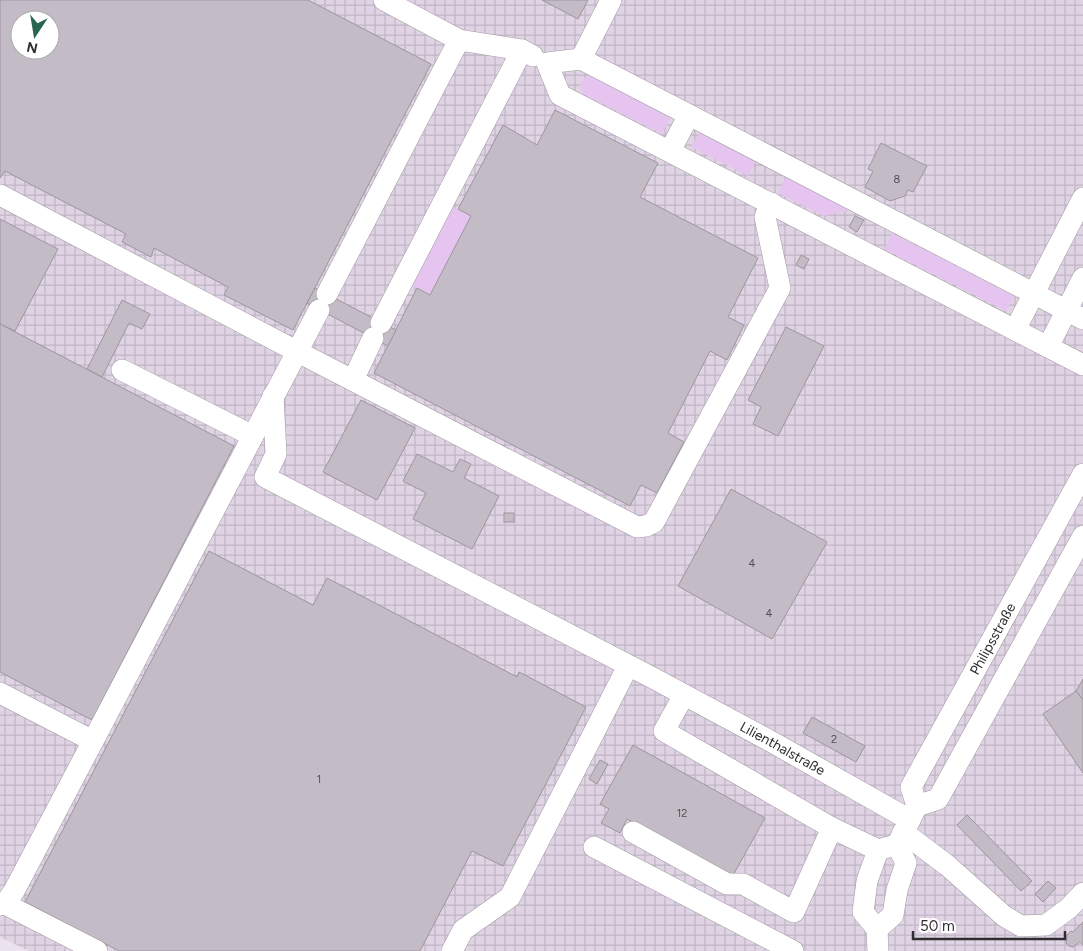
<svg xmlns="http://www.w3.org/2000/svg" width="1083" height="951" font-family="Figtree,sans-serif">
<defs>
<pattern id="industrial-grid" width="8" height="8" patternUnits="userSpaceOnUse" patternTransform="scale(1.25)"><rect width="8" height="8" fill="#e0d4e4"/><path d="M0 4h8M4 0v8" fill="none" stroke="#c0b6c4"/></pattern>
</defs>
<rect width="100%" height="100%" fill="#eae2ed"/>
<path fill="url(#industrial-grid)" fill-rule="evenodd" d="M0,0H1083V951H29L0,937ZM20,20H50V50H20Z"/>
<g fill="#e5c4ef">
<path d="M592,76L671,117L662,134L583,94L580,86L584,78Z"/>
<path d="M700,132L756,161L748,176L691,147Z"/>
<path d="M786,177L849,210L824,216L778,193Z"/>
<path d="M453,207L471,216L430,295L412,286Z"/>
<path d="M892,233L1014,296L1006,311L884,249Z"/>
</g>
<g fill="#c3bbc5" stroke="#9d969f" fill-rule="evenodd">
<path d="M0,0H308L431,64L293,330L224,295L228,287L154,248L151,257L122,242L126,234L5,171L0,178ZM20,20H50V50H20Z"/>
<path d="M542,0H588L578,19Z"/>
<path d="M555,110L658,163L640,197L758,258L728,317L744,325L727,360L710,351L668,433L684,442L657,493L641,485L630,506L374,373L417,288L430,295L471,216L458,209L503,125L537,145Z"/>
<path d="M881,143L927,166L913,192L908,190L905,196L890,201L865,187L873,171L868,169Z"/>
<path d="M855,216L864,220L857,232L849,227Z"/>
<path d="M0,219L58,249L15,331L0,324Z"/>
<path d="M801,255L809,259L804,269L796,265Z"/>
<path d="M315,288L396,330L388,346L307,303Z"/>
<path d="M122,300L150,314L142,329L129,323L102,377L87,369Z"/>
<path d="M0,324L234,446L92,720L0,672Z"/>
<path d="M786,327L824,346L778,436L753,424L761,407L748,400Z"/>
<path d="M361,400L415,428L377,500L323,472Z"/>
<path d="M417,454L453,472L460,459L471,464L464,478L499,496L472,549L413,519L426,493L403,481Z"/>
<path d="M731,489L827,542L772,639L678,586Z"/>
<rect x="504" y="513" width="10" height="9"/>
<path d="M209,551L313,605L327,578L517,677L519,672L586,707L503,866L472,851L420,951H119L25,902Z"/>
<path d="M1083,679V700L1076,691Z"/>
<path d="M1076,691L1083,700V773L1043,714Z"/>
<path d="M812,717L865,746L856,762L803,733Z"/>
<path d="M633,745L765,818L732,877L627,819L620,833L601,823L609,809L600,804Z"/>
<path d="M600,760L608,764L597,784L589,779Z"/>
<path d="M967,815L1032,881L1021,891L957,825Z"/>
<path d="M1048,881L1056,888L1043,902L1035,894Z"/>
<path d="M1083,922V945L1080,942L1073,947L1069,946L1066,943L1067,935L1071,931L1073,932Z"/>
</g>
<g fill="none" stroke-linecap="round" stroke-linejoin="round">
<g stroke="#a39ba5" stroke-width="22">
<g id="minor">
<path d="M384,0L459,40L522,50L533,56"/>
<path d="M581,59L611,0"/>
<path d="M670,151L689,115"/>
<path d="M0,195L296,351L637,527L646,526L654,522L780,288L765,217L771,203"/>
<path d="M327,294L459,40"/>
<path d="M1083,319L581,59L547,63L560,95L1083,365"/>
<path d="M381,323L522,50"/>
<path d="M1015,330L1083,198"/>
<path d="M1048,347L1083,278"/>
<path d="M122,370L253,436"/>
<path d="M353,380L373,338"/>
<path id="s1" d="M273,396L276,454L265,477L653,678L772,742L910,820"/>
<path d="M0,693L93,741L319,310"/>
<path d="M684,695L664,731L832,828L878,850"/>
<path id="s2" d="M917,806L911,787L1083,474"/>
<path d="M633,832L727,884H743L794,912L832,828"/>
<path d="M903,832L948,866L1004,916L1021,926L1046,925L1069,908L1083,893"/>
<path d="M594,847L793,951"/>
<path d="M5,904L97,951"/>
<path d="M0,905L5,904L14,891L93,741"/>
<path d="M877,929L893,915L897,890L906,863L897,845L917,806L938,799L1083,536"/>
<path d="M452,951L463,930L510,897L628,666"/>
<path d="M878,951L877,929L863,912L867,881L878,850L892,846"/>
</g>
</g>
<use href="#minor" stroke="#fff" stroke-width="21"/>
</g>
<g text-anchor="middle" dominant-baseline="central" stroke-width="4" stroke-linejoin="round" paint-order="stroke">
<g font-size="11" fill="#555056">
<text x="897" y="179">8</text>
<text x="752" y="563">4</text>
<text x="769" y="613">4</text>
<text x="834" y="739">2</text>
<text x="319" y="779">1</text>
<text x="682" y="813">12</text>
</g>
<g font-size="14" fill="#302d31" stroke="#fff">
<text stroke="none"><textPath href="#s2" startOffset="189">Philipsstraße</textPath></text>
<text stroke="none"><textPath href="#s1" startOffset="668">Lilienthalstraße</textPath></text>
</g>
</g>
<g transform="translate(35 35) rotate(192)"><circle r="24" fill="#ffffff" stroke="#acabad"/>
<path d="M0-4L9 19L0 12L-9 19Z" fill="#286551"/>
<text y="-8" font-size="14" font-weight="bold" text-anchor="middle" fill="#302d31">N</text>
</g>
<path d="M913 931v8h152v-8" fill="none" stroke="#302d31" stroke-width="2.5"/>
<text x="920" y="931" font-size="15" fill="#302d31" stroke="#ffffff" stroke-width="4" paint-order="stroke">50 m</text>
</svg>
